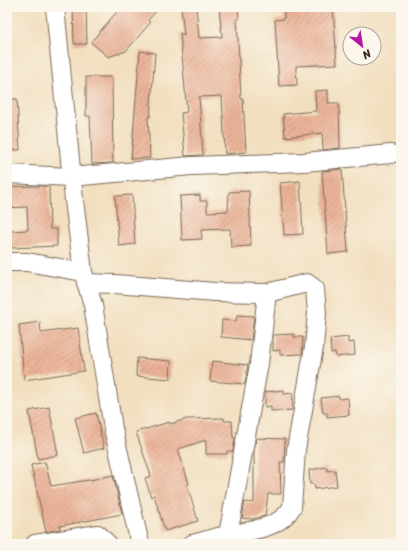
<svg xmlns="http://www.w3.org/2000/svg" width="408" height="551" font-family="Sriracha,sans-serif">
<defs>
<pattern id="building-hatch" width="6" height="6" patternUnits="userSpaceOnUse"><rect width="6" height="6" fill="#ecb498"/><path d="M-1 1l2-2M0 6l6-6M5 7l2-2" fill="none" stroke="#c0937b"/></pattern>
</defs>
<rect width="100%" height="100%" fill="#fbf7ec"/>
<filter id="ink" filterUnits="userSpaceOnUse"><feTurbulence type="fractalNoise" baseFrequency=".025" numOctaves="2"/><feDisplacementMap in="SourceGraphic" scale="8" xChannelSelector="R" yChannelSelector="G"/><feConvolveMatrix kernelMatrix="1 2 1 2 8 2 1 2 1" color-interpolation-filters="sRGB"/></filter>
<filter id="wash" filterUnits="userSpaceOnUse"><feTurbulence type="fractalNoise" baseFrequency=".012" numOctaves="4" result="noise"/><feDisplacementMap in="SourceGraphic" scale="16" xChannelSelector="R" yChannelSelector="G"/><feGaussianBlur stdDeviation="0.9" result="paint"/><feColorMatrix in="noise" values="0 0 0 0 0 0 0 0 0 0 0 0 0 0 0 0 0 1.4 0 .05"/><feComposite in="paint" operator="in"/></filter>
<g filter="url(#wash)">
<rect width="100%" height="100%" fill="#f2dfc0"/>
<g id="blocks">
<g fill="url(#building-hatch)">
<path d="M73,7H86L87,44H74Z"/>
<path d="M121,7H160L148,20L150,23L126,51L108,57L91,42Z"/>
<path d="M181,7H196L199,38L222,37L219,7H238L239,19H237L241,99H243L246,152L225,154L222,96L199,97L203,155L185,156L181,113L187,112L180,33L184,35Z"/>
<path d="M284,7H333L337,64L296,66L297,85L279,86L275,20L284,19Z"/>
<path d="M140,51L155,53L150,117H148L150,158L131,159Z"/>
<path d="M86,77H112L113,163L92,164L90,116H86Z"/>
<path d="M328,90V103H339L340,148L323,150L322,133L285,137L283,114L316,111L315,91Z"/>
<path d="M7,99H17L20,150H7Z"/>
<path d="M342,169L348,252L328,254L322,171Z"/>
<path d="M300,181L303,234L284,235L280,183Z"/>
<path d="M35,186H49L50,229H57V246L11,248V231L28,230L27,207L7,208V187Z"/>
<path d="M249,191L251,246L231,247L230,229L201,230L202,239L182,240L180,196L200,195V201H207V212L228,211L229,192Z"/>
<path d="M132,195L135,244L119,246L115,196Z"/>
<path d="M237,315L254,316L251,340L221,337L222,320L236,321Z"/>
<path d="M40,322L41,333L78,328L84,371L24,380L19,325Z"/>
<path d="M294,334V337H303L302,354L280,355V350L273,351V335Z"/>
<path d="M348,337V343L354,342L355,355L336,357L335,352L331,353L330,339Z"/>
<path d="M137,358L171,361L170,379L136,376Z"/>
<path d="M212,361L248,365L245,384L210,381Z"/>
<path d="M284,390V394L293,393L292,410L271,411V406L265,407V392Z"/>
<path d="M339,396V399L348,398L349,415L327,417V413H323L321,398Z"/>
<path d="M49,407L58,455L38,459L29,411Z"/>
<path d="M96,413L104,448L84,453L75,418Z"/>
<path d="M224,418V421H232L233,437L235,438L233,451H227V454H206V440L178,449L189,484L187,485L198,521L165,531L154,495L151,497L145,478L151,476L136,432L169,422L170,424L187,419Z"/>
<path d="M256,438L285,439L284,462H280L281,494H268L265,516L253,519L242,518L245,502L254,503V452Z"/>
<path d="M45,462L51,486L95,479L113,475L122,514L60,526V529L46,532L31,465Z"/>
<path d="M327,467V471L335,470L337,486L315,489L314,484H310L309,470Z"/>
</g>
</g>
</g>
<g filter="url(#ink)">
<use href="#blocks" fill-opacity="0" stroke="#7b6957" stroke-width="1"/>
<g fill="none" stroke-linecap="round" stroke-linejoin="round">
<g stroke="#7b6957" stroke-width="20">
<g id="minor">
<path d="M55,7L74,200L83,272L93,305L113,428L140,544"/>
<path d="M7,174L71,177L191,166L304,162L391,154"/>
<path d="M7,262H27L83,272"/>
<path d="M86,283L115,284L215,292L267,293L307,283L315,289L317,313L314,347L296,450L292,507C280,529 251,530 229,535C216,537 204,541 192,544"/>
<path d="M35,544L98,534L108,544"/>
<path d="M230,544L228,535L259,364L267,293"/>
</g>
</g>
<use href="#minor" stroke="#fff" stroke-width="18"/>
</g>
</g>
<rect width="408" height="551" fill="none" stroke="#fbf7ec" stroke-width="24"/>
<g transform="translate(362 46) rotate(150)"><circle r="19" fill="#fbf7ec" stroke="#aea59a"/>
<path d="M0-3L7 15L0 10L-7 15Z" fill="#b5179e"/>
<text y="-6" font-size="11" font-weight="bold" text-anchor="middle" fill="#3b2a1e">N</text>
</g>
</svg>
